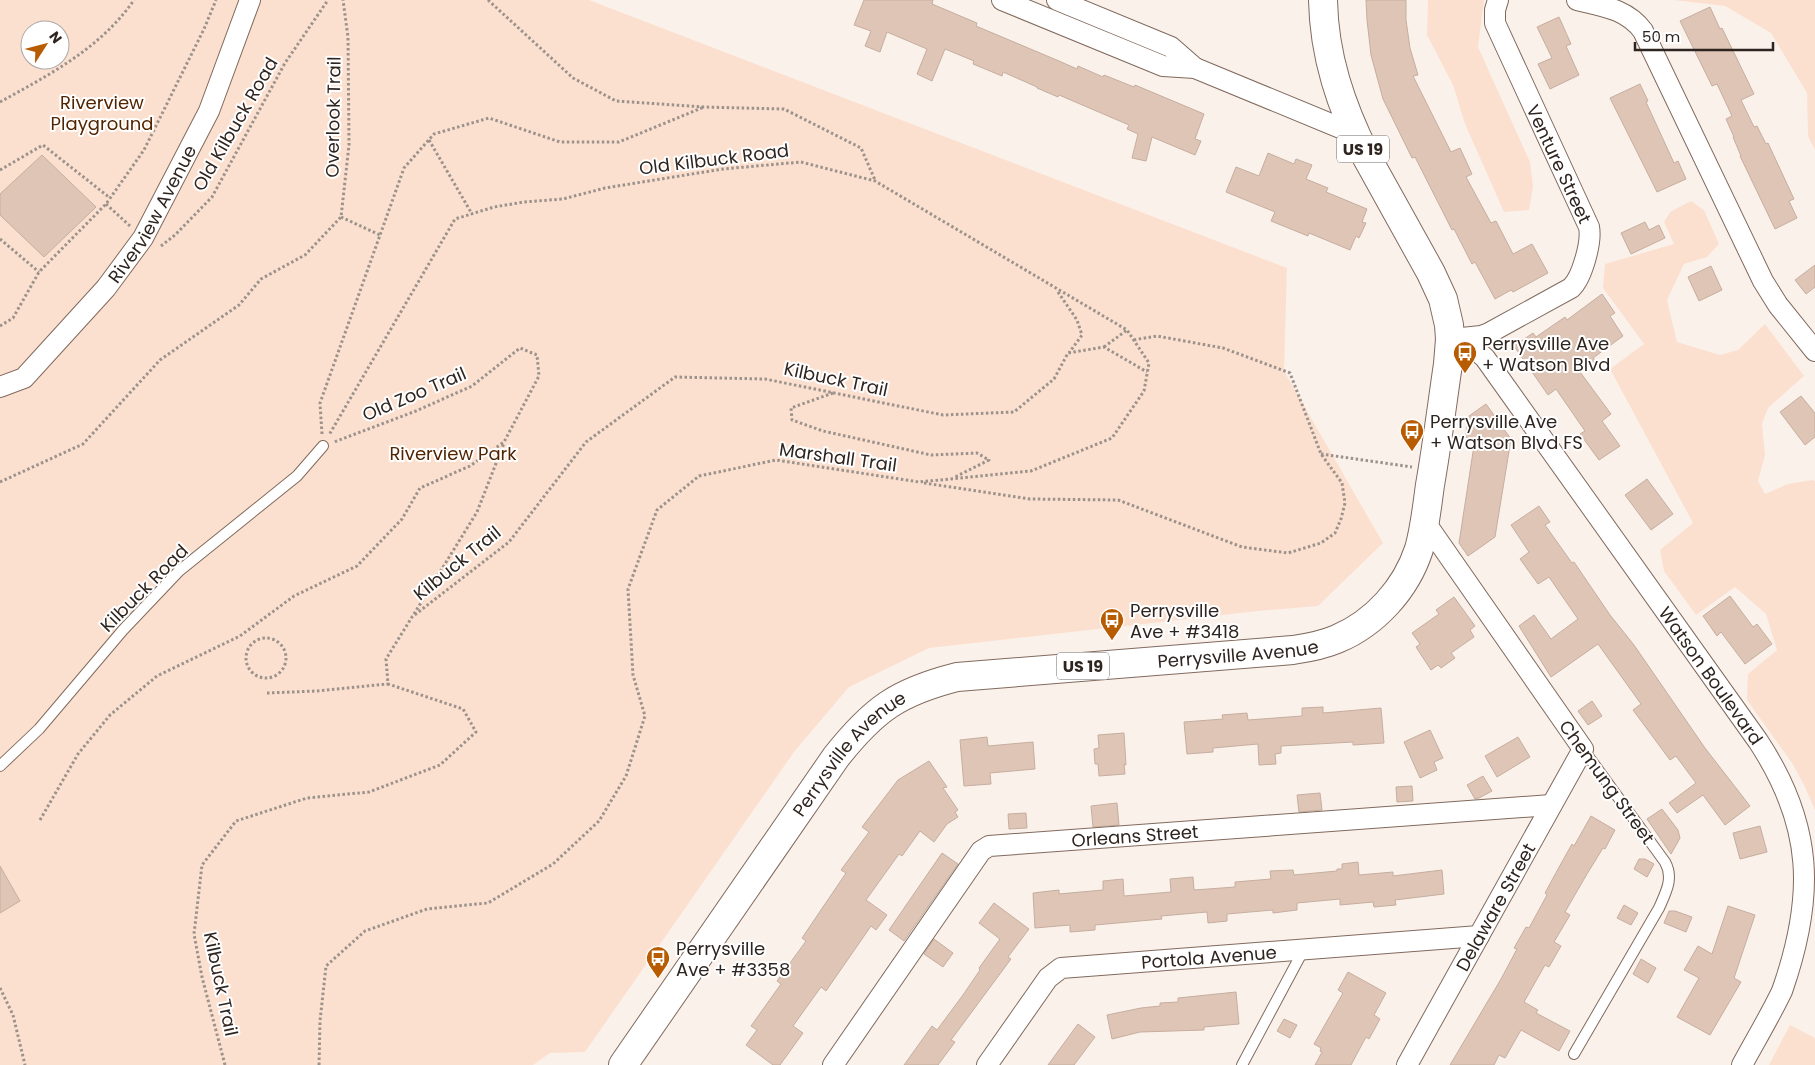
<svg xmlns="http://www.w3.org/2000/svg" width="1815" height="1065" font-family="Poppins,sans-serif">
<rect width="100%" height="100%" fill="#fbf1eb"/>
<g fill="#fce0cf" fill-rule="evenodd">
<path d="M0,0H589L1287,268L1284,371L1383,543L1318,606L1258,611L929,648L849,687L794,752L585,1052L550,1053L533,1065H0ZM30,30H60V60H30Z"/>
<path d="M1428,0H1484L1478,47L1530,162L1533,187L1529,210L1504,212L1465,124L1453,85L1427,35Z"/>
<path d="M1673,0H1815V150L1808,136L1807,93L1771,33L1725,6Z"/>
<path d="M1691,201L1704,210L1719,244L1707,257L1684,264L1667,300L1677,342L1720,355L1738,350L1765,324L1804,376L1768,408L1762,424L1765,455L1758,481L1765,494L1788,484L1812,480L1815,481V810L1804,785L1792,763L1747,700L1748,674L1777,650L1766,614L1735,587L1696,615L1664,571L1660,550L1693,523L1610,369L1644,344L1603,288L1605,264L1674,244L1664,222L1670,212Z"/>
<path d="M1790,1025L1815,1038V1065H1769Z"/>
</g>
<g fill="#dec5b6" stroke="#c6ae9f">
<path d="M864,0H933L932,4L977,23L976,26L1059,61L1077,69L1078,66L1103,77L1104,75L1134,87L1135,85L1204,114L1195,139L1201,141L1195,155L1152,137L1146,161L1132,158L1138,134L1127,129L1129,125L1059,95L1058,97L1037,88V87L1003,72L1002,76L973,64L974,61L945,49L932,81L917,74L927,49L887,32L880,52L865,46L871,31L854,25Z"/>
<path d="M1366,0H1406V20L1410,48L1418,75L1413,76L1451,152L1460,148L1472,174L1466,177L1491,223L1496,221L1513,254L1532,244L1548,273L1513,292L1511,290L1495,299L1475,262L1472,264L1454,229L1452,230L1415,157L1412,158L1383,99L1371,55L1367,20Z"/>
<path d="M1710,7L1720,29L1722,28L1754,94L1741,100L1754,127L1757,126L1766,144L1768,143L1794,199L1789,201L1797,218L1775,229L1740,156H1741L1733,137H1734L1726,119L1732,116L1717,84L1712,86L1680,21Z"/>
<path d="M1559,17L1571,44L1566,46L1579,75L1550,89L1538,64L1552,58L1537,27Z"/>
<path d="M1640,84L1648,101L1646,102L1674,163L1678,161L1686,179L1657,192L1610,98Z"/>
<path d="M1268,153L1294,164L1296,159L1312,165L1306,179L1328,188L1326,192L1367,209L1362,222L1366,223L1359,238L1356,236L1350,250L1309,233L1308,236L1271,221L1275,212L1226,192L1236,167L1259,176Z"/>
<path d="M42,155L96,207L44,257L0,215V194Z"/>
<path d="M1645,222L1649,230L1659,225L1665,238L1631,254L1621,233Z"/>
<path d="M1815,265V287L1806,294L1795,280Z"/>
<path d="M1711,266L1722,290L1699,301L1688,277Z"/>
<path d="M1602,294L1615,313L1610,316L1623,336L1593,358L1596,361L1580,372L1611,414L1602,421L1620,446L1599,460L1580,434L1585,431L1556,389L1548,395L1514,346L1533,333L1536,337L1565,317L1567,320Z"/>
<path d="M1801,396L1815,413V437L1805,445L1780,412Z"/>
<path d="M1486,404L1511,439L1495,537L1468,556L1459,543L1475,439L1465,437L1469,416Z"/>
<path d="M1647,479L1673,514L1651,530L1625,495Z"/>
<path d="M1539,506L1550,522L1545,525L1572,563L1574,562L1610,615L1634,645L1705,748L1750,806L1725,825L1703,795L1677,813L1669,803L1696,783L1676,756L1670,760L1633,710L1641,704L1598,644L1551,677L1519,626L1534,615L1551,639L1578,619L1549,577L1538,584L1520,559L1529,552L1511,525Z"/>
<path d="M1730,596L1753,627L1757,624L1772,644L1745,664L1721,632L1717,636L1703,616Z"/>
<path d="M1454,597L1475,626L1470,630L1474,637L1451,653L1455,658L1441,668L1438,665L1431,670L1416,647L1420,644L1412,633L1439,614L1436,610Z"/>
<path d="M1592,701L1602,716L1588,725L1578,711Z"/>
<path d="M1323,707V713L1381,708L1384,743L1353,745V742L1281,746V753L1275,754L1276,764L1259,765L1258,744L1213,748V752L1187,754L1184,722L1223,719L1222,715L1247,713L1248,720L1302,716V708Z"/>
<path d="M1430,730L1443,758L1434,762L1437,770L1420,778L1404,742Z"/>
<path d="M1124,733L1126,765L1124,764L1125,774L1099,776L1098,764H1095L1094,749L1099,748L1098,735Z"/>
<path d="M987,737L988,746L1033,742L1035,769L990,773L991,784L964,786L960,740Z"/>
<path d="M1518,737L1530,757L1497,777L1485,756Z"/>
<path d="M929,761L947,787L943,788L958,810L955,812L958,817L947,824L934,842L920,831L902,856L899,854L866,900L887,915L876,930L871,926L826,991L821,987L793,1026L803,1033L780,1065H773L746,1045L757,1030L751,1026L781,984L777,981L806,941L802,938L846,873L841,870L869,832L862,827L898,780Z"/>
<path d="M1483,776L1492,791L1479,798L1475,799L1467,785Z"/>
<path d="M1412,786L1413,801L1397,802L1396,787Z"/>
<path d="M1320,793L1322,810L1299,812L1297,795Z"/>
<path d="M1117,803L1119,825L1093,827L1091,806Z"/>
<path d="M1662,809L1678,830L1680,838L1671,854L1647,819Z"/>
<path d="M1026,813L1027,828L1009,829L1008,814Z"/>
<path d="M1591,816L1615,830L1605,849L1603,848L1587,874L1565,912L1570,915L1554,942L1561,946L1549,967L1545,965L1524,1002L1538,1010L1536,1013L1570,1031L1559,1051L1521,1030L1505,1058L1499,1055L1494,1065H1450L1501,979L1517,949L1514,948L1526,927L1529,928L1547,895L1545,893L1558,869L1572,844L1574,846Z"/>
<path d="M1760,826L1767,852L1740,859L1733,833Z"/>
<path d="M942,853L958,864L904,941L889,930Z"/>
<path d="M1639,859H1645L1654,864L1647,877L1634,869Z"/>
<path d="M1358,862L1359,875L1393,872V876L1442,870L1444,894L1395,900L1396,905L1374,907L1373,902L1340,905V899L1297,903V910L1273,913V910L1227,914V921L1208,923L1207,912L1161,916L1162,919L1095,925V930L1070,932V925L1035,928L1033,893L1059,890V894L1103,890V881L1123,879L1124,896L1171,892L1170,879L1193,877L1194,890L1235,887V882L1271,879L1270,871L1293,870L1294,875L1337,871V869H1342V864Z"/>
<path d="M0,866L20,901L0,913Z"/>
<path d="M994,903L1029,929L1008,957L1011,959L951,1040L955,1042L938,1065H904L932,1026L937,1030L963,995L980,970L979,968L1000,939L979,923Z"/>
<path d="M1624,905L1638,913L1631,925L1617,918Z"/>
<path d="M1728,906L1755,915L1734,978L1741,982L1710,1035L1677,1017L1699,978L1684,970L1698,946L1712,954Z"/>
<path d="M1669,911H1675L1692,917L1686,932L1664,923Z"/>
<path d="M934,939L953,953L943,967L924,954Z"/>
<path d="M1641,959L1656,968L1648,983L1633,974Z"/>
<path d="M1348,972L1386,993L1374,1015L1380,1019L1369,1039L1366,1037L1351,1065H1315L1322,1052L1320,1051L1321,1048L1314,1044L1343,993L1338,990Z"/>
<path d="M1236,992L1239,1024L1204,1027V1030L1140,1032L1112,1039L1107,1015L1141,1008L1160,1006V1003L1178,1002V998Z"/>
<path d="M1284,1019L1297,1025L1290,1038L1277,1031Z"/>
<path d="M1078,1024L1095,1037L1074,1065H1048Z"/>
</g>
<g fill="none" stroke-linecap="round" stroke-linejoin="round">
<g stroke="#806a5d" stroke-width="12">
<g id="lane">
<path d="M0,766L39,729L123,630L179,571L297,476L323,446"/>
<path d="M1574,1054L1659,908C1666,892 1674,878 1665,862L1583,749"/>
<path d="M1242,1065L1304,949"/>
</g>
</g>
<g stroke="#806a5d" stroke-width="22">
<g id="street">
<path d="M1002,0L1163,66L1195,68L1355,134"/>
<path d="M1057,0L1171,47L1195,68"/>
<path d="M1577,0C1602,6 1627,9 1643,31L1763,281L1778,305L1815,351"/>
<path id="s1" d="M1450,339L1477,351L1485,358L1758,741C1814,826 1815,897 1782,991C1770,1016 1755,1041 1742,1065"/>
<path d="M1452,339L1481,336L1489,333L1571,288C1582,278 1592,242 1589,227L1495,23V10L1498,0"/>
<path id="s2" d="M0,387L24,378L106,288L143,238L209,111L250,0"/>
<path id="s3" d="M833,1065L981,851L989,846L1551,805"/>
<path id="s4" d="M987,1065L1048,978L1061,968L1479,936"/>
<path id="s5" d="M1407,1065L1583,749L1425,522"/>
</g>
</g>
<g stroke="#806a5d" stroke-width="30">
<g id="primary">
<path id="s6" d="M623,1065L836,757C874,709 898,692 957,677L1293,650C1307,648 1323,645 1337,639C1375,623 1406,589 1419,549C1425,528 1427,506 1430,485C1437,445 1442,405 1448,364L1450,339L1449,325L1443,299L1431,273L1366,156C1341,106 1324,56 1323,0"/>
</g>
</g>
<g stroke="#9c928c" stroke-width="3" stroke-dasharray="2.5 2.5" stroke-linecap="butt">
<path d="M488,0L573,78L616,101L704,107L784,109L861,148L875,180"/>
<path d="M0,102C49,75 101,48 134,0"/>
<path d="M429,140L472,214"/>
<path d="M0,170L43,145L110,198"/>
<path d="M106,204L130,226"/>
<path d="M341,217L380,235"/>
<path d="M0,239L39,272"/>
<path d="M161,246L175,235L212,197L285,63L328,0"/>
<path d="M1058,292L1077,320L1082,335L1069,353"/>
<path d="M0,326L13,318L39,272L106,204L144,150L204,29L216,0"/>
<path d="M1104,347L1127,330"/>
<path d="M833,393L791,408L792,420L823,431L931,455L977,453L989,460L955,477"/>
<path d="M322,434L320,403L404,168L434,134L489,118L560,142H619L704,107"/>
<path d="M1321,454L1412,467"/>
<path d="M0,482L83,444L160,360L239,305L261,279L305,255L341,217L349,145L348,37L343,0"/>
<path d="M924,483L1030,499L1118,500L1242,547L1288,553L1321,543L1335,533L1341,519L1345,503L1342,483L1321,454L1290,373L1223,348L1157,336L1133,340"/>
<path d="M414,614L477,512L504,443"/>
<circle cx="266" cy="658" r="20"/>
<path d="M267,693L316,691L388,684"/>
<path d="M40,820L78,754L110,715L157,676L240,636L294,596L357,566L402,519L420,488L470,466L504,442L539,376L537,355L520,348L472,386L416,411L334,442"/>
<path d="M0,988L13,1015L25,1065"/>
<path d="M225,1065L202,977L194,934L202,865L236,821L307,798L369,792L440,765L476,732L463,709L388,684L386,659L412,617L509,542L586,442L675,377L765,379L943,415L1014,412L1054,379L1068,353L1104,347L1147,372"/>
<path d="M319,1065L320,1021L326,966L365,931L427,909L488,903L553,864L599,821L626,776L645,716L633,675L628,589L657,510L699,476L776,460L919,482L1031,471L1112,438L1144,391L1149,363L1127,330L875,181L801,162L723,169L605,188L563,199L524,202L494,207L455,219L329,435"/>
</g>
<use href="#lane" stroke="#fff" stroke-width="10"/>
<use href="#street" stroke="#fff" stroke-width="20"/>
<use href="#primary" stroke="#fff" stroke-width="28"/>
</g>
<defs>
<g id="bus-pin" transform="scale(1.25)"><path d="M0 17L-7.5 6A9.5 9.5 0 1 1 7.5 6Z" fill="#b85c02" stroke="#fff"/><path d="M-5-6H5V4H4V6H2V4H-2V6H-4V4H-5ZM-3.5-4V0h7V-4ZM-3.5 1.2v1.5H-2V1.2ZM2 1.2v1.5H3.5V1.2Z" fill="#fff"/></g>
</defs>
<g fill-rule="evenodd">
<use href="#bus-pin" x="1465" y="353"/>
<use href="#bus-pin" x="1412" y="431"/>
<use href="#bus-pin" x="1112" y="620"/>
<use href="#bus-pin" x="658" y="958"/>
</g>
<g text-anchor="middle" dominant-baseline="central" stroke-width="4" stroke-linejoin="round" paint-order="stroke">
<g fill="#fff" stroke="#6d6663" stroke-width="1">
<rect x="1337" y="135.5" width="52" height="27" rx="4"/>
<rect x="1057" y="652.5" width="52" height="27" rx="4"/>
</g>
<g font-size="16" font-weight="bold" fill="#2f2520">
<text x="1363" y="149">US 19</text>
<text x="1083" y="666">US 19</text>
</g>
<g font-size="18" fill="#522400" stroke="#fff">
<text x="102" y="102">Riverview<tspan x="102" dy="21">Playground</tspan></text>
<text x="453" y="453">Riverview Park</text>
</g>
<g font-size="18" fill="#2f2520" stroke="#fff">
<text transform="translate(333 117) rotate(-89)">Overlook Trail</text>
<text transform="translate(235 124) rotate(-60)">Old Kilbuck Road</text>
<text transform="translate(714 159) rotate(-7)">Old Kilbuck Road</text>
<text transform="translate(1559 164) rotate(65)">Venture Street</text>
<text stroke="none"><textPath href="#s2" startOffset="235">Riverview Avenue</textPath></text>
<text transform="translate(836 379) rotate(12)">Kilbuck Trail</text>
<text transform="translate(414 394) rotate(-23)">Old Zoo Trail</text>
<text transform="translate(838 457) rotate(8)">Marshall Trail</text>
<text transform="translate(457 563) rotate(-39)">Kilbuck Trail</text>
<text transform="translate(144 588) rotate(-45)">Kilbuck Road</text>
<text stroke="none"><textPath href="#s6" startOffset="805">Perrysville Avenue</textPath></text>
<text stroke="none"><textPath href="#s1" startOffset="430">Watson Boulevard</textPath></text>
<text stroke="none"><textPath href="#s6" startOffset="386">Perrysville Avenue</textPath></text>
<text transform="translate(1607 782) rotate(54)">Chemung Street</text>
<text stroke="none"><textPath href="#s3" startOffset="416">Orleans Street</textPath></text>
<text stroke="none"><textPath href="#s5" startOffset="181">Delaware Street</textPath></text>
<text stroke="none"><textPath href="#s4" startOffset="271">Portola Avenue</textPath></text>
<text transform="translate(221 984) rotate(78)">Kilbuck Trail</text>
</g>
<g font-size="18" fill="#2f2520" stroke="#fff" text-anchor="start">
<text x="1482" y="343">Perrysville Ave<tspan x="1482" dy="21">+ Watson Blvd</tspan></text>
<text x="1430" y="421">Perrysville Ave<tspan x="1430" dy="21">+ Watson Blvd FS</tspan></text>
<text x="1130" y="610">Perrysville<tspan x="1130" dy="21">Ave + #3418</tspan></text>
<text x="676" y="948">Perrysville<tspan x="676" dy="21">Ave + #3358</tspan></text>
</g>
</g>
<g transform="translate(45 45) rotate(54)"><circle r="24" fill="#ffffff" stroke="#aca8a6"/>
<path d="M0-4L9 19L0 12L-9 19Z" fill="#b85c02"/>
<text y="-8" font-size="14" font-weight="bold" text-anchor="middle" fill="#2f2520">N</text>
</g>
<path d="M1635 42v8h138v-8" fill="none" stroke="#2f2520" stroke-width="2.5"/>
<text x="1642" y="42" font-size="15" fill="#2f2520" stroke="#ffffff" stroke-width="4" paint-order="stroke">50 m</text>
</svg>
